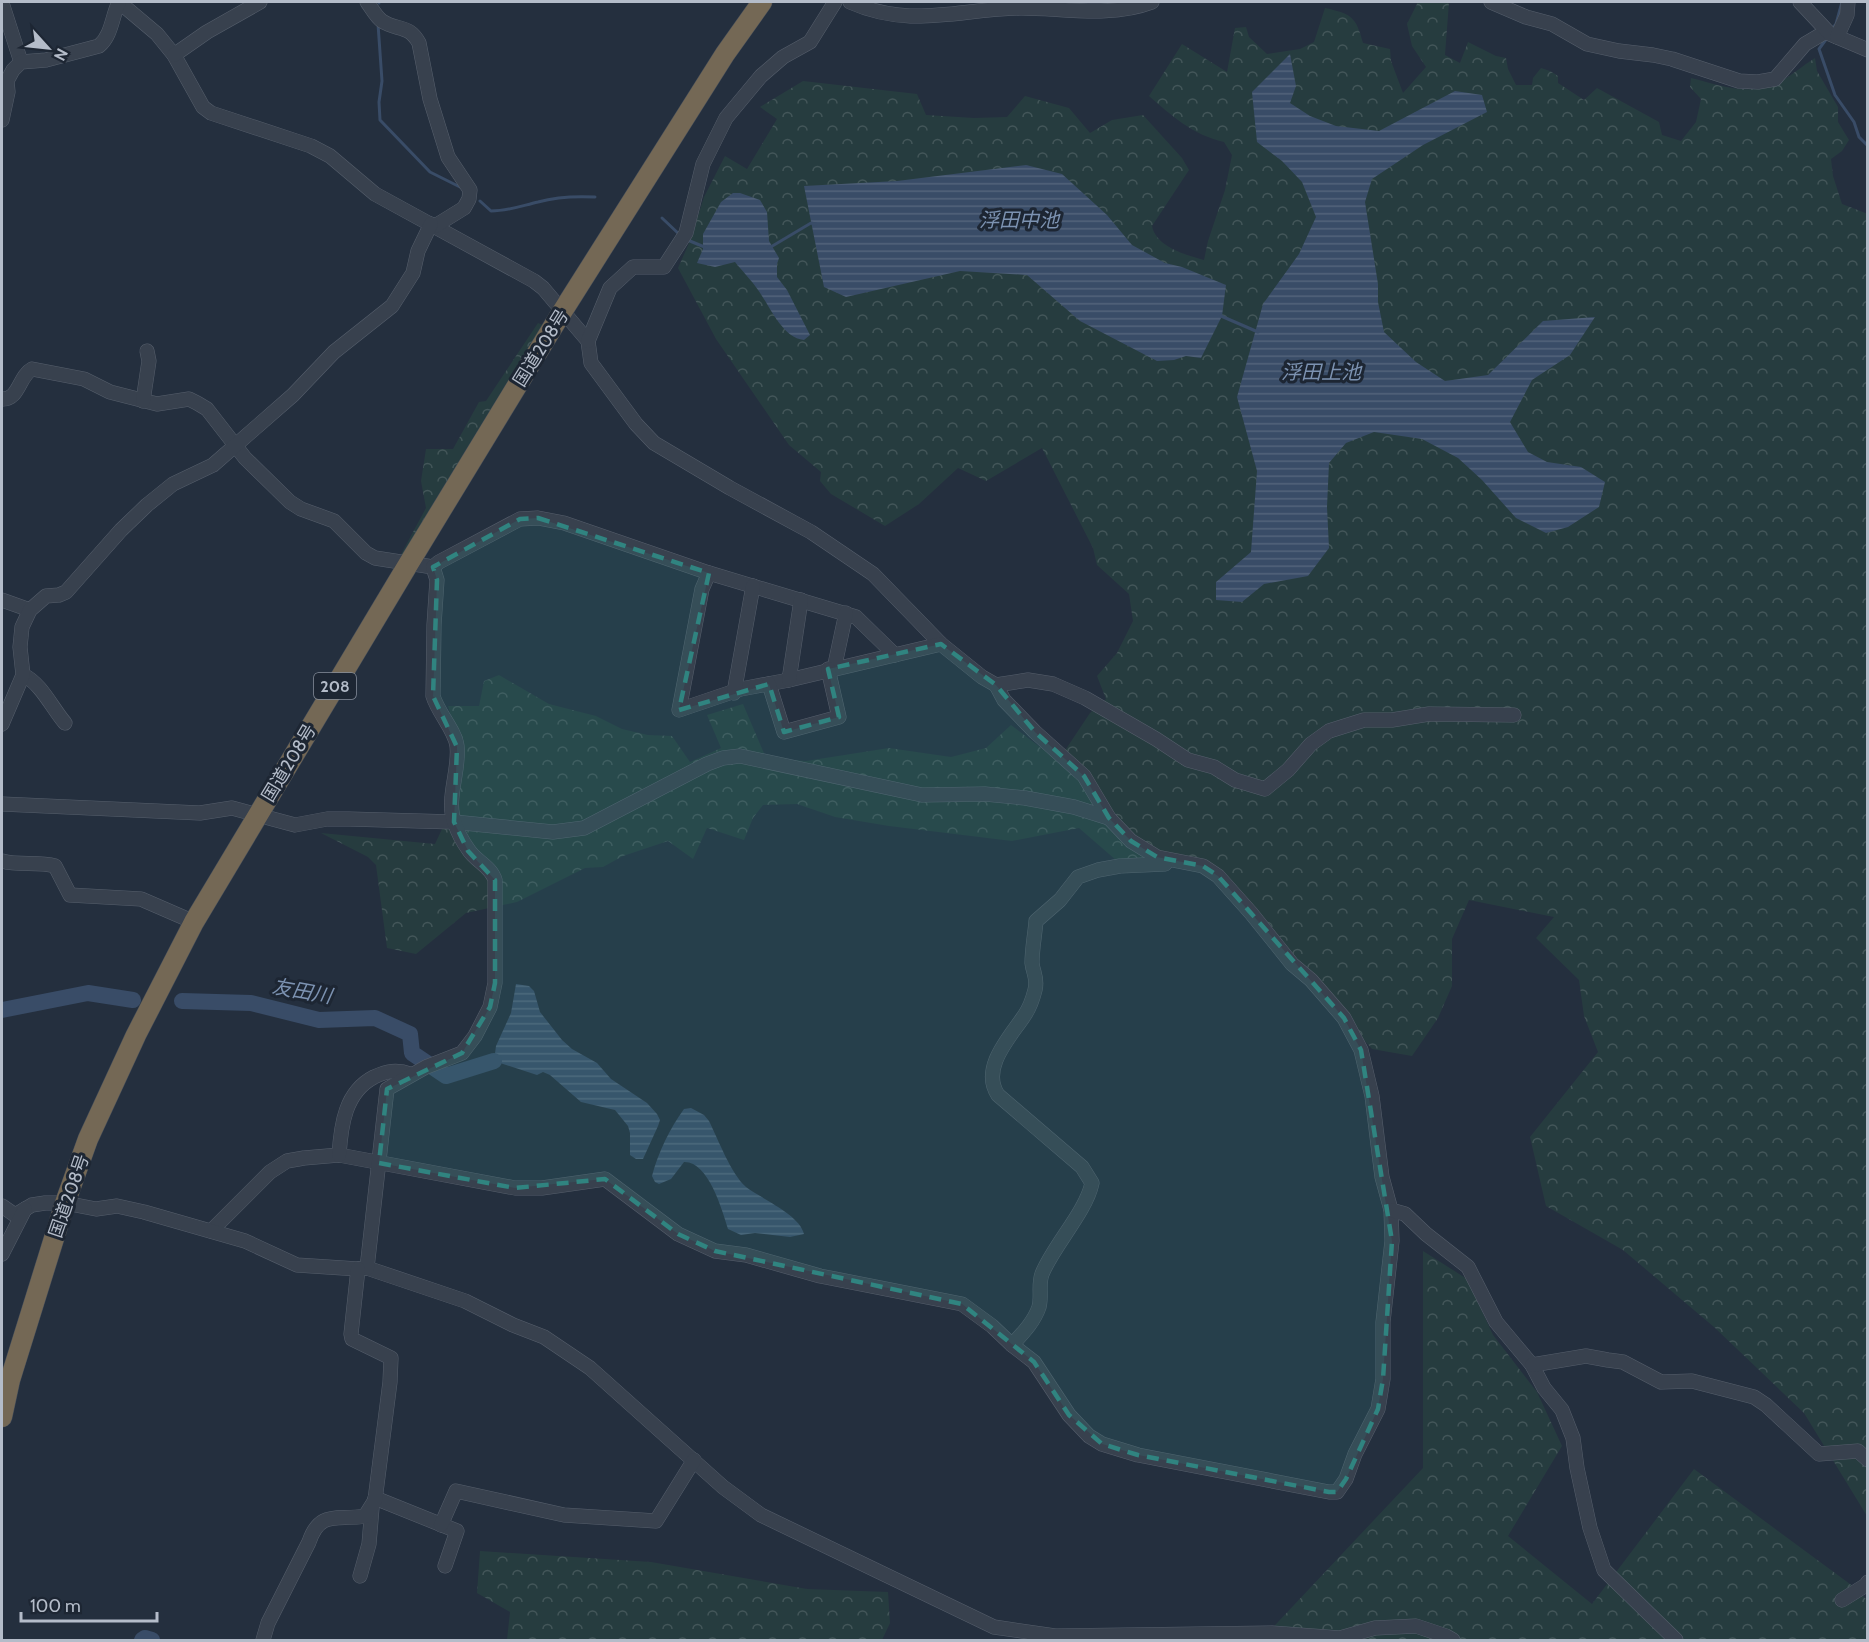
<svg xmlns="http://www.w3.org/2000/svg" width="1869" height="1642" font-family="Cabin,'Noto Sans JP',sans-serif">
<defs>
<pattern id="forest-crowns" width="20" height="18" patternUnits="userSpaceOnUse" patternTransform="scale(1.5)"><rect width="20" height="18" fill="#263c3f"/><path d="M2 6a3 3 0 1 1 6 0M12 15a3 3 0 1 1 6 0" fill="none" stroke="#435659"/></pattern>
<pattern id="water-rules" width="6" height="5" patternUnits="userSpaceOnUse" patternTransform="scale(1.5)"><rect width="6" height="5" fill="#394c67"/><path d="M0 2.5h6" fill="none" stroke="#53647b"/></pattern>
</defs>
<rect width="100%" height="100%" fill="#242f3e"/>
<g fill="url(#forest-crowns)">
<path d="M1418,2H1449L1445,55L1460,63L1468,42L1496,56L1506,58L1508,69L1516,85H1532L1533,78L1541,68L1550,71L1558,76V83L1584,100L1597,88L1659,122L1662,135L1681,141L1696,122L1701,99L1690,87L1691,78C1719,85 1747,96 1775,84C1789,78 1802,66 1815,58L1817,71L1838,107V122L1849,140L1842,151L1831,159L1833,176L1842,204L1868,214L1867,1516L1804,1413L1714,1327L1623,1250L1546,1206L1530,1137L1598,1052L1584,1016L1579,980L1536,938L1554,917L1469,900L1452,939V986L1438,1018L1412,1056L1372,1049L1251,913L1197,868L1117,861L1079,828L1012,841L889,826L835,817L797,804L763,805L753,818L744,840L707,828L693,859L668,841L623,856L603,867L585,868L517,902L466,913L416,954L387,948L376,865L368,857L321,833L435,844L449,814L461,751L448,706H479L484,681L499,675L549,704L596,716L622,729L648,735L672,736L690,762L721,748L707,715L743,704L766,758L806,761L889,748L951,757L986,748L1011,725L1058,761L1090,713L1106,699L1097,676L1117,653L1133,621L1129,594L1097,565L1093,548L1042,448L986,481L958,468L919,504L885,526L831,494L820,481L821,472L789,445L716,339L678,268L690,241L704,197L725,156L747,169L777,119L760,107L803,81L917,94L926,115L974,118L1007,117L1025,96L1069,108L1090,133L1112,120L1143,115L1182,158L1189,170L1152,226C1156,247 1186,255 1204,260L1208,241L1225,190L1232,155L1224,142C1193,135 1172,116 1149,96L1182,44L1227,72L1235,28L1246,27L1249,37L1267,54L1300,49L1314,42L1325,8C1352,14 1356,17 1363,43L1390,49L1391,61L1403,93L1426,67L1412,46L1407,24Z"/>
<path d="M538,323L543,325L489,414L406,559L399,558L426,508L421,481L426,449H453L479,402L486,401Z"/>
<path d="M1423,1251L1467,1279L1493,1335L1537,1392L1562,1446L1508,1536L1592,1604L1694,1469L1854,1587L1867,1600V1640H1261L1423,1468Z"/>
<path d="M480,1551L651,1562L807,1589L888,1592L890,1623L882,1640H507L510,1612L477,1593Z"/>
</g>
<g fill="url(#water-rules)">
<path d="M1290,54L1296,86L1290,103L1310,116L1336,126L1379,131L1455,91L1482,95L1487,112L1423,145L1372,179L1365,202L1378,284V302L1384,332L1416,362L1445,381L1488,375L1543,321L1595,317L1570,355L1532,380L1510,422L1528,452L1547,462L1581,467L1605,482L1599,507L1568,527L1546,533L1516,518L1482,480L1458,458L1422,439L1374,432L1346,443L1329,463L1327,507L1329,548L1308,576L1264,584L1242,602L1216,600V582L1251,552L1257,471L1237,397L1263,304L1299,254L1316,217L1302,182L1282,161L1257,142L1252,92Z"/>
<path d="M1026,165L1062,174L1107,215L1132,245L1165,263L1182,267L1226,285L1222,316L1201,358L1186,356L1174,360L1157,361L1080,321L1027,275L960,271L846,297L824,287L804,186L897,181Z"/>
<path d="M733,193H740L760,200L767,212L769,241L779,258L777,264V277L787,290L810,335L804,340C784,338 772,311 762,296C755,284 744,273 735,262L715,267L697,263L703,249V234L721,202Z"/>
<path d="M516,984L529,986L534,991L540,1012L562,1040L572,1049L597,1063L611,1079L647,1103L657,1114L660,1120L658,1126L643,1159H636L630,1155V1133L628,1126L615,1110L581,1102L550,1075L543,1072L537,1075L494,1061L496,1046L511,1013Z"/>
<path d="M691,1108L704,1115L709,1121C718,1139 731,1174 746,1187C762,1199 800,1215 804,1234L790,1237L755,1233L741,1235L728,1229C722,1209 708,1161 684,1162L671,1179L659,1184L655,1182L652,1176C658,1153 670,1128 684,1109Z"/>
</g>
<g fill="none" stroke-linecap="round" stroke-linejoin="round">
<g stroke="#394c67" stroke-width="3">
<path d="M379,2V3"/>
<path d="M378,24L382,81L379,102L380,120L430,172L460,187"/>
<path d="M1832,29L1836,24L1842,2"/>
<path d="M1827,38L1819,49L1835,95L1854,122L1859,137L1868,146"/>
<path d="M480,201L491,211C508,211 521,206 538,202C556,197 576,196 595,197"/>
<path d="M662,218L680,235"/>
<path d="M685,239L707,248"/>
<path d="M769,248L811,223L816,224"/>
<path d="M1221,316L1258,332"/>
</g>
<g stroke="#394c67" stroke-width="16">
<path d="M182,1001L251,1003L319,1020L375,1018L410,1034L412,1053L446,1076L494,1061"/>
<path d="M2,1010L88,993L133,1000"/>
<path d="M142,1640L145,1638L152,1640"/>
</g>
<g stroke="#565f6c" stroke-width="15">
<g id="minor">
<path d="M119,2L157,34L174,55L203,107L211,113L311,146L330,156L375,194L534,281L543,288L588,341L591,363L636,424L654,443L730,488L811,532L873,574L941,644L982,677L996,685L1004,700L1035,732L1084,776L1109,818L1131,841L1157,857L1203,866L1218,876L1251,913L1292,964L1311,980L1344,1018L1361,1050L1372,1096L1382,1177L1391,1210L1392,1241L1383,1322V1379L1378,1409L1355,1454L1346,1479L1337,1492H1329L1138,1455L1102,1444L1089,1436L1069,1415L1034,1362L1012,1345L992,1326L962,1304L820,1276L746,1255L715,1251L678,1234L605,1179L542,1188H515L339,1155L304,1158L287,1161L270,1172L211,1231"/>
<path d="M367,2C371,7 376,17 382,21C397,31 409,24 419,43L430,99L448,157L470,190L469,199L464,208L435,226"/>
<path d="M850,2C911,29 958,9 1021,8C1064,8 1110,18 1152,2"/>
<path d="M1491,2L1526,17L1552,24L1587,44L1619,51L1653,55L1672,59L1739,81L1758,82L1775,79L1805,44L1827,31"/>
<path d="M1800,2L1830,34L1868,50"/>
<path d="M2,3L21,62"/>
<path d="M1837,37L1847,15L1848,2"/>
<path d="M174,55L207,32L260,2"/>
<path d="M2,120L8,92L7,81L13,70L21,62L46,60L99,46C112,35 112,16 119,2"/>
<path d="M588,341L610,288L633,267H664L686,233L703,164L726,118L761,76L783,57L810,42L835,2"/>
<path d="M2,399C19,400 19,376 32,369L84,379L110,392L157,404L189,399L197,403L207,409L245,458L290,502L301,509L334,521L366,553L375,558L433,567"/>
<path d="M143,401L149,361L147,351"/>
<path d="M433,567L439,562L520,519L538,518L564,523L709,573L702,589L679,710L741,689L789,680L941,644"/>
<path d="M709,573L856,617L895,655"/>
<path d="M2,600L30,610"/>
<path d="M834,669L846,613"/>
<path d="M23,675C41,683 52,708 65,723"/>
<path d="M789,680L801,600"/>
<path d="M769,684L784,732L839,717L828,669"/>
<path d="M996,685L1028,680L1053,684L1085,698L1156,739L1188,760L1214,767L1235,780L1265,789L1288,770L1311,744L1329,731L1364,720H1392L1429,714L1514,715"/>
<path d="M734,693L753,586"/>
<path d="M2,724L23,675L20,647L22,627L30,610L46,596L59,595L66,592L121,530L147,505L173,484L213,465L293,395L334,352L392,306L413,273L418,251L431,224"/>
<path d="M2,804L200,813L232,808L295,825L327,819H349L454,822L553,832L584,828L707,764L723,758L740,756L922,795L985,794L1025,798L1074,807L1109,818"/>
<path d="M2,861C19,866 38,861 55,866L70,895L141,899L194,922"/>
<path d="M339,1155C341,1125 345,1092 374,1077C387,1071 397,1069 410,1074"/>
<path d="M2,1206L15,1215L32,1205L45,1203H65L96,1209L117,1206L144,1212L245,1241L297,1265L358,1269L367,1268L465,1301L513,1325L544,1337L590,1368L723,1487L761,1515L994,1627L1055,1636L1272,1633L1340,1638L1375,1628L1416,1626L1446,1636L1453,1640"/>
<path d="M1391,1210L1405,1214L1426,1234L1468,1267L1496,1322L1532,1365L1544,1388L1562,1410L1573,1438L1577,1468L1590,1528L1604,1570L1676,1640"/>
<path d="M2,1254L25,1209"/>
<path d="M367,1268L387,1089L426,1067L462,1053L475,1036L490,1007L495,983V880C491,866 475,861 468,849C463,842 458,833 455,824C445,800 460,771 457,746C455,730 438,713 433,696L434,625L437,580L433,567"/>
<path d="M1012,1345C1022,1334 1034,1322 1039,1307C1042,1296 1038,1285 1042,1274C1053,1246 1086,1212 1092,1183L1082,1167L998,1095C980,1068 1010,1037 1024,1016C1029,1009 1033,998 1035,990C1038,978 1033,973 1032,963C1032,949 1035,934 1036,921L1060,900L1078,877L1098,870L1120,866L1165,864"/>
<path d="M1532,1365L1586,1356L1608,1360L1623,1362L1661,1382L1692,1381L1754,1397L1766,1405L1819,1454L1858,1451L1868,1460"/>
<path d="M375,1498L457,1531L445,1566"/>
<path d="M441,1525L456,1491L564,1515L656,1521L694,1460"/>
<path d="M360,1576L369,1544L372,1508"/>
<path d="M1842,1600L1866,1585L1868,1582"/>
<path d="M263,1640L268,1623L309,1542C320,1509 338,1521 365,1516L375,1500L390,1382L391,1358L352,1339L351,1334L358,1269"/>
</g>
</g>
<g stroke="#434c59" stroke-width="21">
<path id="highway" d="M2,1417L10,1380L65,1203L88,1139L136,1035L194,922L409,563L562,312L725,54L762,2"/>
</g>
<use href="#minor" stroke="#38414e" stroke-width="14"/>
<use href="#highway" stroke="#746855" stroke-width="20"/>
</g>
<path fill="#308480" fill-opacity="0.2" stroke="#308480" stroke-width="4.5" stroke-dasharray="12 8" stroke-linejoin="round" d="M538,518L709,573L679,710L769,684L784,732L839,717L828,669L941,644L996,685L1035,732L1084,776L1109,818L1131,841L1157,857L1203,866L1218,876L1344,1018L1361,1050L1392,1241L1383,1379L1378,1409L1346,1479L1337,1492H1329L1138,1455L1102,1444L1069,1415L1034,1362L962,1304L715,1251L678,1234L605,1179L515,1188L379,1163L387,1089L462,1053L490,1007L495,983V880L468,851L454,822L457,747L433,696L437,580L433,567L520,519Z"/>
<g text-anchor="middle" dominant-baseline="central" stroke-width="6" stroke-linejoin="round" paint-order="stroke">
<rect fill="#1d2633" stroke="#878f9c" stroke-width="1.5" x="314" y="673" width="42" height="26" rx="4.5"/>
<g font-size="16" font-weight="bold" fill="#b4bcc9">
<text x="335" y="686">208</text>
</g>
<g font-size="18" fill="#b4bcc9" stroke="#1d2633">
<text transform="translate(541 348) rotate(-58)">国道208号</text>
<text transform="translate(289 763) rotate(-59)">国道208号</text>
<text transform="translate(69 1196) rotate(-71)">国道208号</text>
</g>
<g font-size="20" font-style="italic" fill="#7c92b1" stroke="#1d2633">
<text x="1019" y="220">浮田中池</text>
<text x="1321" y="372">浮田上池</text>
<text transform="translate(302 991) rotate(10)">友田川</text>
</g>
</g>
<rect width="1869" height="1642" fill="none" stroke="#b4bcc9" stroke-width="6"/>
<g transform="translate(48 48) rotate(117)" stroke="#1d2633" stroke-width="4.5" paint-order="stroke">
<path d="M0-4.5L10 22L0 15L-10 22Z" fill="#b4bcc9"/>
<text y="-9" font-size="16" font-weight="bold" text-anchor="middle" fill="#b4bcc9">N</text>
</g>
<path d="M21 1612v9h136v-9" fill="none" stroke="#b4bcc9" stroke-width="3"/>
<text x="30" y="1612" font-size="18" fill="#b4bcc9" stroke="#1d2633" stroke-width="4.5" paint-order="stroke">100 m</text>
</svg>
